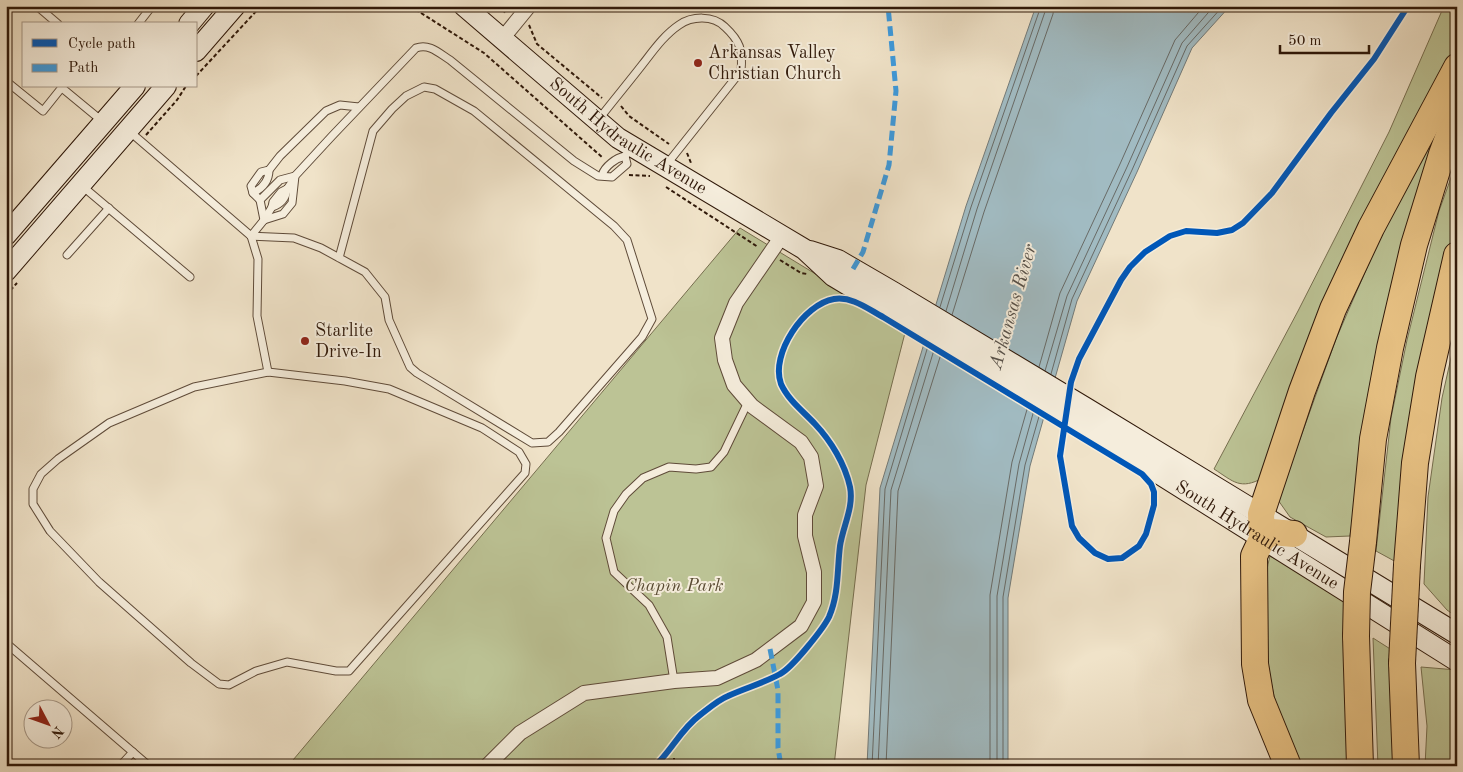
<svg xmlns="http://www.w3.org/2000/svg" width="1463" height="772" font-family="'Old Standard TT',serif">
<rect width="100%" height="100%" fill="#f0e3c9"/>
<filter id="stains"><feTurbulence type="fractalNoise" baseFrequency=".004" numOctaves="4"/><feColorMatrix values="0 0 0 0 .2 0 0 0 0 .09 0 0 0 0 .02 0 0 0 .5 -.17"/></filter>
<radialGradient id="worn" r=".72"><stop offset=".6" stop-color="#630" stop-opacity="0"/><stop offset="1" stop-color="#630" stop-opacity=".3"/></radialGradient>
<g fill="#bcc395" stroke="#766e4f">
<path d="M1444,6H1457V52L1396,166L1263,478C1240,490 1234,482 1214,469L1298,311L1389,132Z"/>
<path d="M1434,132L1437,135L1403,250L1374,361L1350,536L1326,537L1290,517L1278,500L1336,339L1376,247Z"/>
<path d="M1457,161V232L1441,289L1398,563L1376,551L1391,418L1407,340L1439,211Z"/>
<path d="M740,228L906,329L866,485L834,766H288Z"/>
<path d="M1457,331V617L1447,610L1424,584L1428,497L1442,398Z"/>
<path d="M1270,556L1347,599L1352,766H1300C1294,750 1286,735 1281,720C1266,678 1258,598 1270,556Z"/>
<path d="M1373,638L1395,652L1394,766H1378Z"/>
<path d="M1421,667L1457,670V766H1425L1427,726Z"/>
</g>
<path fill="#a1bbc2" stroke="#737a78" d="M1036,6H1230L1192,48L1137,172L1077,301L1030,466L1008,598V766H867L880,488L966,206Z"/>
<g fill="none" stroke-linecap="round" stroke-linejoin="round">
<g stroke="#686a66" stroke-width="1">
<path d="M940,307L971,207L1041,6"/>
<path d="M946,311L977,209L1047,6"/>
<path d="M952,315L984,212L1053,14L1054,6"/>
<path d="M1039,367L1060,293L1120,164L1175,40L1204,6"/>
<path d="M1045,371L1067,296L1127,167L1182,43L1214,6"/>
<path d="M1051,374L1072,299L1132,170L1187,46L1223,6"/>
<path d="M872,766L885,489L928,346"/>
<path d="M878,766L891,490L934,350"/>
<path d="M886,766L898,491L941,354"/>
<path d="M990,766V595L1012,462L1028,406"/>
<path d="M997,766V596L1019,464L1034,410"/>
<path d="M1003,766V597L1025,465L1040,413"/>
</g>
<g stroke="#5f4b39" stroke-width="9">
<g id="lane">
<path d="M37,6L58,24"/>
<path d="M6,9L9,6"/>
<path d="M138,24L152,6"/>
<path d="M6,81L43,111L63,86"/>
<path d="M62,88L102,121"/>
<path d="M599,119C613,101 628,83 642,65C653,51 664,35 679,25C692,16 713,15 725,27C740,41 743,50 741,71L667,164"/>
<path d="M129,131L251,236L258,259L257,316L268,372"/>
<path d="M602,175C605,166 616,158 625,156"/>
<path d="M81,185L190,277"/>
<path d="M253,193C263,188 269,181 269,170"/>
<path d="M260,200L253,193L251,186L261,172L269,170L280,156L326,111L340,105L359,107"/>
<path d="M272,207C281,204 286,198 287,189"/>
<path d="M264,220L260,200L280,180L295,176"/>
<path d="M264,220L272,207L273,202L281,192L287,189L294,179"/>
<path d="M251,236L294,238L321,248L365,272L385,297L389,320L410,367L417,373L532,443L548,442L559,432L642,337L652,319L627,240L614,226L474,111L435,89L424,87L406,96L392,109L373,131L339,258"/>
<path d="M251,236L264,220L283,214L292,203L295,176L332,136L416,48C429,43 439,53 450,60L574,161L598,176L612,177L627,164L625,156L631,149"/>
<path d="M67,255L109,208"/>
<path d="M268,372L345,381L389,389L482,428L519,452L526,464L525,473L349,671H336L287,662L256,671L229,685L219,684L191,663L99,582L50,531L33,504V489L41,474L58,459L109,423L194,387Z"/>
<path d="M6,643L149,766"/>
<path d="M674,681L667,637L649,605L614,572L606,538L614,511L626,494L643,478L669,467L696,469L711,467L724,452L748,402"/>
<path d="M120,766L133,752"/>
</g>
</g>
<g stroke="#5f4b39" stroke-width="16">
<g id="street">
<path d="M502,39L529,6"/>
<path d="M487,766L520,733L584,693L674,681L717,678L756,660L801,626L814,602V572L805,536V515L816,486L811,457L801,442L752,406L734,385L725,360L722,338L736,303L782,236"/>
</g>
</g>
<g stroke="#2f1809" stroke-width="22">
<g id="secondary">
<path id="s1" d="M464,6L618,138L804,249L833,276L1083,426L1457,661"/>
<path d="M189,24L204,6"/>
<path d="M196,51L235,6"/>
<path d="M6,235L135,86"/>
<path d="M810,251L838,260L893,292L1086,408L1457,634"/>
<path d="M6,271L166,86"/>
</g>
</g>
<g stroke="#2f1809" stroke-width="28">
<g id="highway">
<path d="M1262,539L1272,532L1294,534"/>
<path d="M1363,542L1373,439L1390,348L1414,245L1442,154L1457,114"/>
<path d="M1407,565L1415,463L1429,377L1457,255"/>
<path d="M1356,636L1360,766"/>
<path d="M1402,663L1406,766"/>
<path d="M1288,766L1261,700L1255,664L1254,556L1262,539L1261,514L1302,391L1333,309L1371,228L1457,67"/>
</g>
</g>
<g stroke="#2f1809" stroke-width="2" stroke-dasharray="4 2.5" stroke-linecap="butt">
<path d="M410,6L484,53L603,158"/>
<path d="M497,6L507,14"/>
<path d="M529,25L537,44L602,98"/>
<path d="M196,76L261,6"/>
<path d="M621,106L629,116L669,144"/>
<path d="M146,135L177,100L186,86"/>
<path d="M687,153L691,163"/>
<path d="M629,175L650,176"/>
<path d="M666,187L758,247"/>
<path d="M780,260L801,273L807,274"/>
<path d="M6,295L17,283"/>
<path d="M674,766V758"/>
</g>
<use href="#lane" stroke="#f5eddc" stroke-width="7"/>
<use href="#street" stroke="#f5eddc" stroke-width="14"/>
<use href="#secondary" stroke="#f5eddc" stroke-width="20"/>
<use href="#highway" stroke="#e8c284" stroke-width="26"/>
<g stroke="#2f1809" stroke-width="28" stroke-linecap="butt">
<g id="highway-bridge">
<path d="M1356,636L1357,592L1363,542"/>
<path d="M1402,663L1407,565"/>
</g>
</g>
<use href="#highway-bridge" stroke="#e8c284" stroke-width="26"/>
<g stroke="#3d9add" stroke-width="5" stroke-dasharray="10 5" stroke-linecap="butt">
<path d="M853,269L863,252L889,165L896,91L888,6"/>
<path d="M770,649L778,690V748L781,766"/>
</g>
<g stroke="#f5eddc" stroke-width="9">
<path id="cycleway" d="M655,766C672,750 681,729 700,715C708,709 718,700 728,696C745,688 764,683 780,674C792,668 823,629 829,617C839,594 837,570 840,546C843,526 854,507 850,487C845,464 831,441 815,424C804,412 788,400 781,384C770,354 804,304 834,299C852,296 868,309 883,317L1079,436L1142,474L1151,484L1154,492V505L1146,534L1139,546L1122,558L1108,559L1095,553L1079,538L1072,526L1060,456L1071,382L1079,359L1121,280L1130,267L1145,252L1170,236L1186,231L1217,233L1232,230L1243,223L1272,193L1331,113L1374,59L1408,6"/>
</g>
<use href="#cycleway" stroke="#0057b8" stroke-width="6"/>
</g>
<g fill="#8f2418" stroke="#f5eddc" stroke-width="2">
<circle cx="698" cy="63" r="5"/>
<circle cx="305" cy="341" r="5"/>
</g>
<g text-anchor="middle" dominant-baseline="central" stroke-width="4" stroke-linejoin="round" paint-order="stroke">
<g font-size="18" fill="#2f1809" stroke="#f5eddc" text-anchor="start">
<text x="708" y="53">Arkansas Valley<tspan x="708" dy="21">Christian Church</tspan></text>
<text x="315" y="331">Starlite<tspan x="315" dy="21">Drive-In</tspan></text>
</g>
<g font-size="18" fill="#2f1809" stroke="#f5eddc">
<text stroke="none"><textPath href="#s1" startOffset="210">South Hydraulic Avenue</textPath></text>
<text stroke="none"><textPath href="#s1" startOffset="956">South Hydraulic Avenue</textPath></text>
</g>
<g font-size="18" font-style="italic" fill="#594b33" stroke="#f5eddc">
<text x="674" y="586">Chapin Park</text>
</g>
<g font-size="19" font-style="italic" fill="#57514a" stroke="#f5eddc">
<text transform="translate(1014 307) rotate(-74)">Arkansas River</text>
</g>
</g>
<rect width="1463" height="772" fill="none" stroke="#f0e3c9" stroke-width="25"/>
<rect x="8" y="8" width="1448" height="757" fill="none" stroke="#2f1809" stroke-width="2.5"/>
<rect x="12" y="12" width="1438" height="747" fill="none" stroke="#2f1809"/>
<rect x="22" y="22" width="175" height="65" fill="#f5eddc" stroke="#a69888"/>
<rect x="32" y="39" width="25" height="8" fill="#0057b8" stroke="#a69888"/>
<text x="68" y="48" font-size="15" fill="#2f1809">Cycle path</text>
<rect x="32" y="64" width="25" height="8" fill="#3d9add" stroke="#a69888"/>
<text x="68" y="72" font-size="15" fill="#2f1809">Path</text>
<g transform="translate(48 724) rotate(131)"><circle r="24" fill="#f5eddc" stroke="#a69888"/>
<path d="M0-4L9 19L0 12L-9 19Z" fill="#8f2418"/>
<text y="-8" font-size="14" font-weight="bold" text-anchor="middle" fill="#2f1809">N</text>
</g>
<path d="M1280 45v8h89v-8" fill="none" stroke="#2f1809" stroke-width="2.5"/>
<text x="1288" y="45" font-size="15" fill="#2f1809" stroke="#f5eddc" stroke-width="4" paint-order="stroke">50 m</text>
<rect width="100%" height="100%" filter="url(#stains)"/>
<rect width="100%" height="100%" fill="url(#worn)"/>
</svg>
